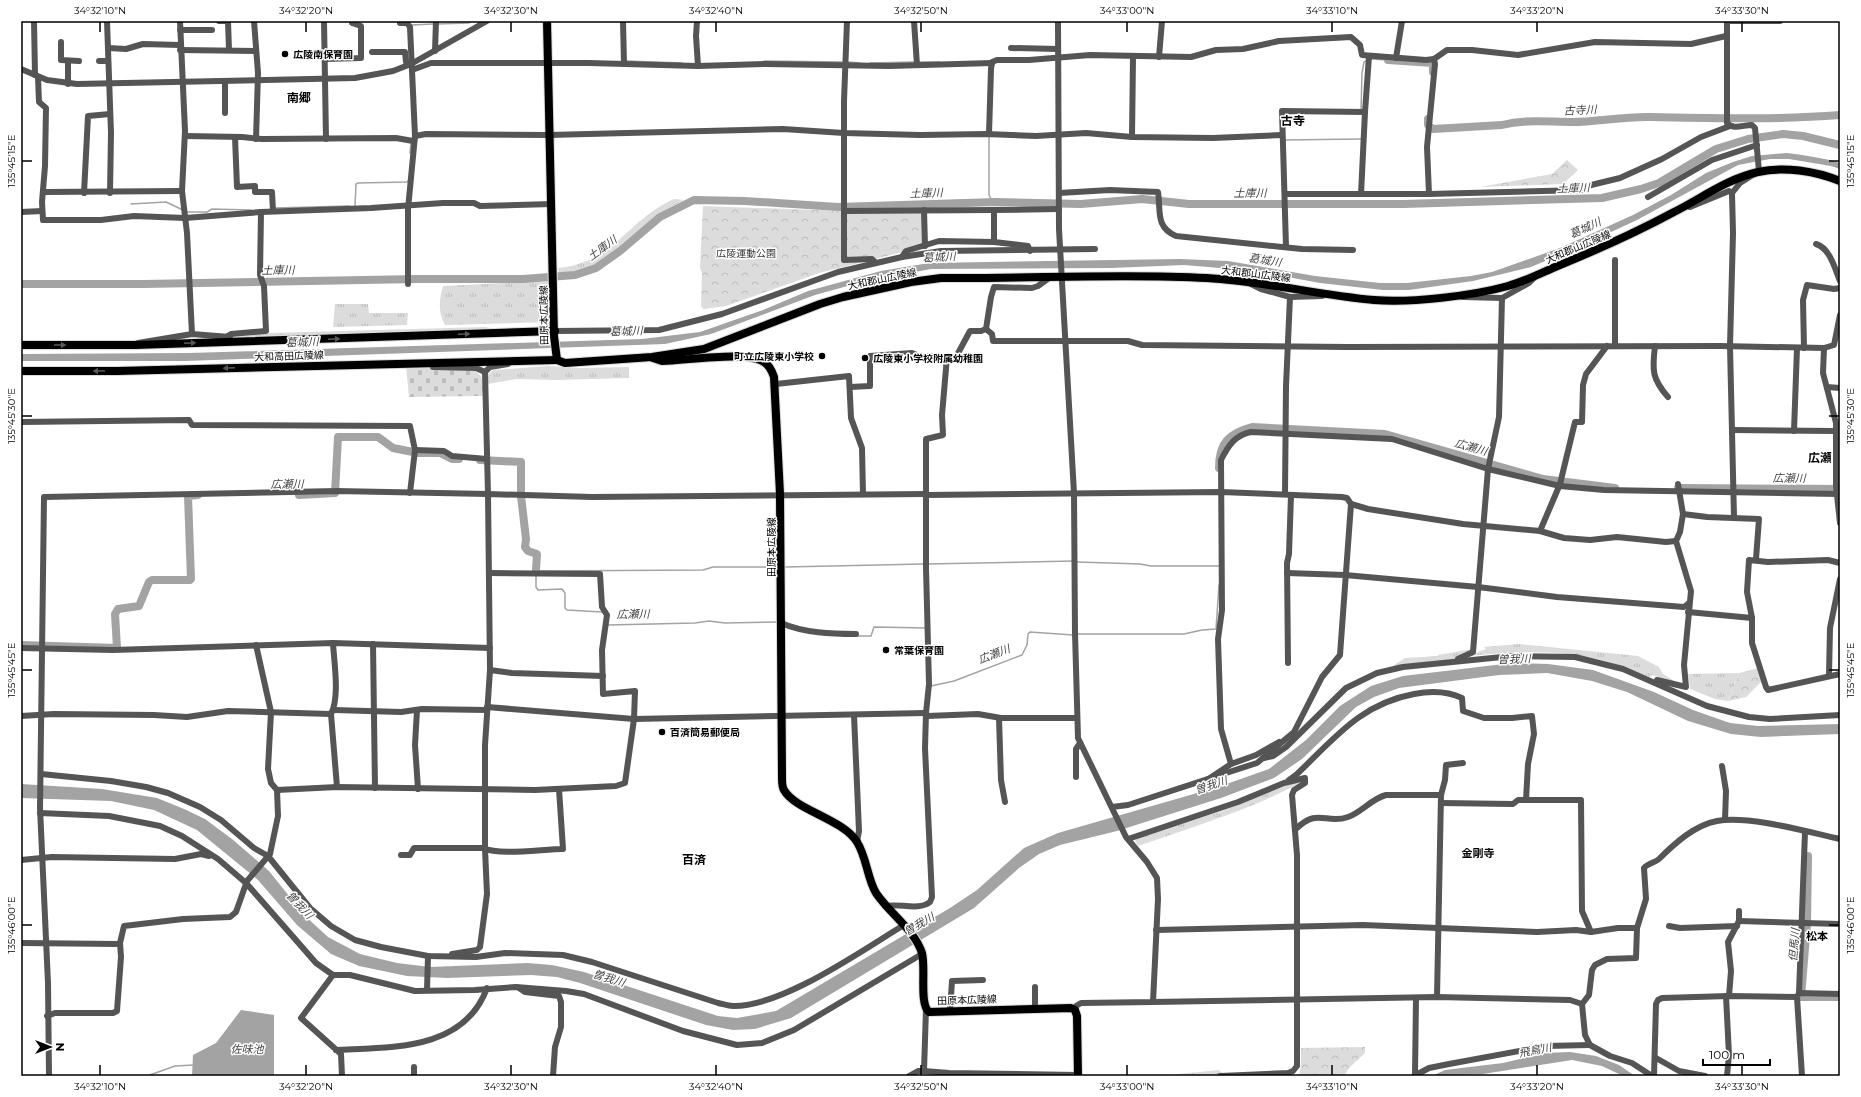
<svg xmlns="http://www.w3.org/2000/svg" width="1861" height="1097" font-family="Montserrat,'Noto Sans JP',sans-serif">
<defs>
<pattern id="grass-tufts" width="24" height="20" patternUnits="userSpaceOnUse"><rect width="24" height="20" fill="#dcdcdc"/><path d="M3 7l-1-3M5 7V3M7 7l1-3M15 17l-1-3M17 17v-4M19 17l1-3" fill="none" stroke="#bbb"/></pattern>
<pattern id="forest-crowns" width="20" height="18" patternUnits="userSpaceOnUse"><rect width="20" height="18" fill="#dcdcdc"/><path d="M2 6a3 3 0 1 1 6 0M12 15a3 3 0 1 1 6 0" fill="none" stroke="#bbb"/></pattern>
<pattern id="cemetery-stones" width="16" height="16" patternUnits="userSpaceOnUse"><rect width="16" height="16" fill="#dcdcdc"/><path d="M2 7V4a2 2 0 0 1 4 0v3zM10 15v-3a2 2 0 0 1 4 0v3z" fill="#bbb"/></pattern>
</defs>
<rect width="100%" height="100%" fill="#fff"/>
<g fill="url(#grass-tufts)">
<path d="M674,199L684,200L658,214L600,262L580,271L559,273L558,268C614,263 628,219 674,199Z"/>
<path d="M549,281L550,322L445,325C438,314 439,298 443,286Z"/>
<path d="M335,304H368L369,313H408L407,325L333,327Z"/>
<path d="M484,327L498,329L255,339L237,336L270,333Z"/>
<path d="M548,366L579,368L629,367V378L555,380L516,379L488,384C487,377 487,373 494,370Z"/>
<path d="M1519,644L1638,656L1659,667L1663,674L1683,686L1652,675L1650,677C1637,673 1625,667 1612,663C1566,649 1517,651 1470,656V655L1486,649L1484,647Z"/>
<path d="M1473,649L1454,659L1393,666L1405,658L1438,656V655Z"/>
<path d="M1739,673L1728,701L1715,699L1690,689L1688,674Z"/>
<path d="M1298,781V784C1247,811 1192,827 1138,846L1135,841L1138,837L1225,810Z"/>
<path d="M1219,1070L1222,1073L1209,1076H1158Z"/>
</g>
<g fill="url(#forest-crowns)">
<path d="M1567,160L1578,170L1563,184L1480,187L1552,174Z"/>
<path d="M703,206L845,211L925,208L927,246L819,273L726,306L703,309L701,306L702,273L700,268Z"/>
<path d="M1759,668L1762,681L1746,697L1728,701L1739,673Z"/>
<path d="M1365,1047V1053L1349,1068L1344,1076H1299L1301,1065V1048Z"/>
</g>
<path fill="url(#cemetery-stones)" d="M406,366L475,371C485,376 483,387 483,396L409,397Z"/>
<g fill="#a3a3a3">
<path d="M1787,153C1805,155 1823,158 1840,163V169L1831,166L1789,159H1770L1738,165L1637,220L1583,245L1531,267L1473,281L1409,290H1383L1320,283L1256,271L1184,265L1111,268L931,269L862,282L815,295L711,334L665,344L185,361H21V354L189,353L642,339L700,332L763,310L808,291L881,271L929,263L1180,259L1228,261L1315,276L1380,283H1407L1471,276L1492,272L1560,248L1633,215L1671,195L1706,173L1733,162L1752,156Z"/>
<path d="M1512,663L1548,664L1593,670L1654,692L1693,710L1730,723L1758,726L1840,724V734L1761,737L1731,734L1688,721L1627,692L1592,681L1547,673L1499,675L1399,688L1374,697L1356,707L1302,759L1274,778L1221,798L1117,831L1060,845L1039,854L1019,868L974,908L791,1018L755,1029L733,1030L706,1025L580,983L557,977L531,975L447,978L407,976L359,966L331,954L297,925L258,880L197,830L154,810L111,801L21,798V784L102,789L157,798L184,809L205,819L232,839L269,871L305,916L328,937L360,954L397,963L430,967L527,963L552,965L584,972L718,1016L737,1018L776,1011L950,908L977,890L1024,848L1058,833L1218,787L1269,769L1306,740L1340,706L1371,686L1403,676Z"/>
<path d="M241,1010L274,1015V1076H192L193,1055L216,1043Z"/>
<path d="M1570,1052L1596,1056L1619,1065L1635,1076H1623L1602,1066L1572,1060L1483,1074L1432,1076L1445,1070L1503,1063L1545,1053Z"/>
</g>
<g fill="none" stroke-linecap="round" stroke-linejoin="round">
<g stroke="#a3a3a3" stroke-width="1.5">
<path d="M437,24L469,23L472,21"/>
<path d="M411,25L433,24"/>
<path d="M1370,59L1388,60"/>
<path d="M626,61L682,63"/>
<path d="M764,61L844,62"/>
<path d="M848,62L860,63"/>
<path d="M918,62H940"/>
<path d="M870,63L914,62"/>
<path d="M1361,111L1362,73L1364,62L1367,60"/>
<path d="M989,137V195L991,199L996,202"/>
<path d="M1285,140L1361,139"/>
<path d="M410,153L411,143"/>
<path d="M131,204L166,202L183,210"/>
<path d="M355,206L356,184L358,183L407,182L409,180"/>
<path d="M275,208L349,206"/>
<path d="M186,212H207L212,209L251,210"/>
<path d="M1077,562L1140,564L1151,566H1219"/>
<path d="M927,564L1073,561"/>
<path d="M785,567L923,564"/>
<path d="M536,571L703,570L713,567H777"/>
<path d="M536,575V587L538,590L562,589L565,593V608L567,610L602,612"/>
<path d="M608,625L695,623L709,621L725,623L777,622"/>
<path d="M1077,634H1184L1202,630L1216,629L1219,585"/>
<path d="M857,636H871L874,627L926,628"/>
<path d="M931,686L954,681L1022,655L1027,645L1028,634L1030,632L1073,635"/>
<path d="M147,1076L175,1066L194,1065"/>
</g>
<g stroke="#a3a3a3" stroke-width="8">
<path d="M1388,60L1433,63V72"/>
<path d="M1428,119V125L1433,129L1502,125C1525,119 1548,122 1572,122C1598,122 1624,116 1651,117C1714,118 1777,120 1840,115"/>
<path d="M21,284H143L418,279H523L575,275L596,268L620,251L660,217L694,200L745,201L838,207L996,202L1081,204L1142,199L1189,204H1404L1602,198L1641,189L1659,183L1716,149L1748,139L1783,134L1803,136L1840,145"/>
<path d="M480,460L521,462V496L526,539L525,547L528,551L537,554L536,570"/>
<path d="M1219,468C1219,443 1229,433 1252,427L1385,434L1543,479L1615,488"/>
<path d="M1678,488L1840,489"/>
<path d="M299,495L335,493L338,437H378L393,448L418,453H440L452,459H459"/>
<path d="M21,645L117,648L115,614L118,609L139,606L149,582L152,580H190L191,579L188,496L198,495"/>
<path d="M1808,856L1807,924L1801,997H1840"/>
</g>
<g stroke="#dbdbdb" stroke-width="10">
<g id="major">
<path d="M547,21L554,336L557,360L565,363L652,357L704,349L820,304L843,297L911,282L941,278C1030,279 1119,273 1207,278C1263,281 1318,295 1374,300C1411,303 1472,296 1508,286C1526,281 1543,272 1560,265C1599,249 1637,232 1674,212C1702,198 1727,179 1758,172C1784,166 1815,171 1840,181"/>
<path d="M21,345H135L555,331"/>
<path d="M653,358L662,361C685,361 747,350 764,362C769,365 772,371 774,377L780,494L782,778C782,781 782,787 784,790C795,810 843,819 857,842C867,858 867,878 876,893C890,914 914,929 922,953C926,968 919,1004 929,1012L1071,1008L1075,1010L1077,1016L1078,1076"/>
<path d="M21,371H117L557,360"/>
</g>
</g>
<g stroke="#555" stroke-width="6">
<path d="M34,21L35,75"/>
<path d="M107,21L111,133L110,193"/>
<path d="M180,21L185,131L182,191L187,233L192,334"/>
<path d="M219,21H228L229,50"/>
<path d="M254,21L258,73L256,139"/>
<path d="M324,21L326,139"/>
<path d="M400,21V23H407L410,27L415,136L408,209V284"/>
<path d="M623,21L624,64"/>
<path d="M697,21L696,36L698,66"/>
<path d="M847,21L844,101V260L872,259L876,263"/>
<path d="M914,21L917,65"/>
<path d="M1058,21L1059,229L1074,493L1075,633L1078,738L1126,837L1147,862L1157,878L1158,899L1153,1002L1081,1003L1076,1006L1075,1010"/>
<path d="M1727,21V123C1733,130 1743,125 1752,125L1755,128L1759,171L1740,183L1732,193L1733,233L1730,346L1734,517"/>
<path d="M1727,21H1780"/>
<path d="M180,30H212"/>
<path d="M61,42V60L79,61"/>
<path d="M108,48L126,49L143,44L180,45"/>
<path d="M1011,48L1058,49"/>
<path d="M180,50L256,51"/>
<path d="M435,51L436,21"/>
<path d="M372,52H405L406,62L411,64"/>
<path d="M1159,57L1162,21"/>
<path d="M1396,58L1402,21"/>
<path d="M325,59L361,58V26L352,23V21"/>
<path d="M68,61V84"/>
<path d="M99,61H108"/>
<path d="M21,69L47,80L77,84L355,78L393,71L411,64L487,21"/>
<path d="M412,70L431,63H589L698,66L766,64L889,66L992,63"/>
<path d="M38,77L39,102L46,108L45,166L42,202L43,220H101L134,216L185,218L261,212L371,208L443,203H474L480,206L552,204"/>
<path d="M225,82V113"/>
<path d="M989,134L991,69L992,62L997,60H1029L1090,55L1191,57L1216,50L1243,49L1279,41L1351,37L1360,45L1362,55L1426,60L1434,59L1447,50H1472L1518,55L1595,42L1691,44L1726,36"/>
<path d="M185,136L242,137L262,139L396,138L413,141"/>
<path d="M415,136L426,134L549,135L783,129L844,133L920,135L986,134L1036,136L1086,133L1132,137L1213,138L1282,135"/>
<path d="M235,137L237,187L255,186V192H272L273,211"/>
<path d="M1132,137L1133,57"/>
<path d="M44,192L182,191"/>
<path d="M84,193L88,116L110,114"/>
<path d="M1059,193L1110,190L1158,192C1161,211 1155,227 1176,236L1302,249L1353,250"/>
<path d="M1285,194H1429L1581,190L1587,186L1620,178L1662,159L1701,137L1730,126"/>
<path d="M1361,194L1365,112"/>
<path d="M1429,194L1427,147L1435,64L1434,59"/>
<path d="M1648,197L1712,160L1757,145"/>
<path d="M1690,207L1729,191L1732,193"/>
<path d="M924,210L925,246"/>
<path d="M844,211L994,210"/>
<path d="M21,212L42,211"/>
<path d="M994,242V210L1059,209"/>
<path d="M1816,244C1830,248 1835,269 1840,281"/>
<path d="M1286,247L1282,111L1365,112L1369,56"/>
<path d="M902,257L906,251L939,241L994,242L1028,246L1030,251"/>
<path d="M1251,284L1261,289L1290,297L1286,386L1285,494"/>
<path d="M1290,297L1322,296"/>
<path d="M1463,297L1502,298"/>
<path d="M986,329L992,334L993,341H1128L1142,345L1348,347L1720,346L1824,348L1834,345L1840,315"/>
<path d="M555,331L659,330L722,314L838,272L902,257L941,251L1095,249"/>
<path d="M226,337L231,334L266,331L264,286L260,275L261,212"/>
<path d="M138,343L192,334L230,337"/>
<path d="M1615,346V260"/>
<path d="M1655,346C1652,370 1652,379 1668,397"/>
<path d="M1804,348L1803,300L1807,285L1834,289L1840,288"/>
<path d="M1824,348L1823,373L1836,423V486L1840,523"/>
<path d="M433,367L476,368L485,372"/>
<path d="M776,384L849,376L851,418L862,448L863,494"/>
<path d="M850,387L870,386V356L912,353L919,356L956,357L970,331H981L986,329L991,297L994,287L1032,288L1038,286L1049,278"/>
<path d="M1827,387L1840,388"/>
<path d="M21,422L189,420L192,425L410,426L415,450L410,493"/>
<path d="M1732,430L1836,431"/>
<path d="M1794,431L1797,348"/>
<path d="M415,450L444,451L452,456L487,459"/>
<path d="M926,495L1221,492L1342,497L1347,498L1351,504L1368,509L1463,524L1540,531L1564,538L1590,540L1617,537L1666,542L1676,541"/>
<path d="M1683,514L1707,517L1759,519L1756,559"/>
<path d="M1540,531L1560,484L1575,422H1582L1583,385L1586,374L1607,346"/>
<path d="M1287,573L1345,575L1478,587L1557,597L1684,607L1689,603"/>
<path d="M1688,612L1752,618V643L1766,687L1768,690L1840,674"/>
<path d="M1752,618L1747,592L1749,560L1768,562L1828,560L1840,563"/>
<path d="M781,623C804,633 832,634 856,634"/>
<path d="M333,643C334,662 340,697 331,714L337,787"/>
<path d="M373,644L375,788"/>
<path d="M21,648L113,650L333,643L490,648"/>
<path d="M1458,659L1473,652L1488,469L1499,417L1502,298L1529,283L1535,277"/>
<path d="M1288,663L1287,563L1289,554L1291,495"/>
<path d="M490,670L512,673L603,676"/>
<path d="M1829,675L1830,628L1840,579"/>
<path d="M1657,680L1686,687L1684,665L1691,591L1676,541L1680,532L1683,514L1678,484"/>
<path d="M487,707L634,719L926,713"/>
<path d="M334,710L401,712L422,709L487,710"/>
<path d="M417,710L415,745L418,789"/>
<path d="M854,715L859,831L857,842"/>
<path d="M21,716L54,714L154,715L187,717L228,711L331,714"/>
<path d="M927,716L978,714L1001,718H1076"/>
<path d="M999,718L1001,780L1005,802"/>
<path d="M1264,758L1273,756L1286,747L1346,688L1377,673L1403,667L1512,656L1575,657L1623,669L1707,706L1749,717L1770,719L1840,715"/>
<path d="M1231,764L1256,755L1279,742"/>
<path d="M1722,766L1726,791L1725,820"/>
<path d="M41,774L111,781L146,787L168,793L200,807L221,820L254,848L268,856L310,908L331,926L355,940L381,947L428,956L476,957L505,953L563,955L592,962L718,1003C723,1004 728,1006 733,1006C782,1007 861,951 904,925"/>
<path d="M1076,777V749L1080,743"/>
<path d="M1289,780L1296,775C1334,739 1360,704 1414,694C1430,691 1447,691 1462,698L1463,711L1484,718H1512L1532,716L1534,734L1528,764L1526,800"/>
<path d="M1204,782L1231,764L1221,729L1218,639L1222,610L1221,460C1228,446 1235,435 1251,432L1392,439L1488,469L1560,486L1604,490L1840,494"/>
<path d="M277,790L337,787L535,790L616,786L625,783L634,719L635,691L603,694L602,650L607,615L602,607L600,574L489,573"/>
<path d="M1441,803L1513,804L1518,800H1581L1582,911L1591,932"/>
<path d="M1112,807L1128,805L1257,763L1294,732L1322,677L1340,655L1351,504"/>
<path d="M40,813L109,816L160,826L182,836L218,859L246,883L316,963L333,975H350L415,991L475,990L516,987L566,991L584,994L683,1031L737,1045L762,1043L794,1030L922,954"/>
<path d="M1296,829C1318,807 1326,825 1348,817C1362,812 1371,799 1386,795H1441"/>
<path d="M1128,839L1238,802L1284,783L1305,778V783L1294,790L1292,795L1297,855V1066L1293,1071L1288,1073L1220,1076"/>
<path d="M401,855H410L414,848H483C499,856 543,849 563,849L559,789"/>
<path d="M21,860L52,857L175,859L201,854L209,856"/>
<path d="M885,906C899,903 919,911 930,902L932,897L925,748L926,713L929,684L926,568V439L943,435L942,415L947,357"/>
<path d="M1739,921L1840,924"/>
<path d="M1669,926L1680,928L1737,926"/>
<path d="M1156,930L1363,925L1537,932L1576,930L1591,932L1618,928H1637"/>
<path d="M21,943L117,944L120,943"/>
<path d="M452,954L477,950L480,947L487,894L485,849V745L490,670L488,494L592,497L926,494"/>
<path d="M333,975L301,1018L341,1054L342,1076"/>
<path d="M1035,987V1008"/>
<path d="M519,988L525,992L559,996L561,1002V1027L555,1047L553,1076"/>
<path d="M427,990L428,956"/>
<path d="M1799,993L1805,832"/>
<path d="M1726,996L1729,1055L1727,1076"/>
<path d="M1729,996L1731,971L1728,942L1739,921V911"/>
<path d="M1437,997L1441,795L1445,780L1446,765L1463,763"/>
<path d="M1797,997L1802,1076"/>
<path d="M1153,1002L1437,997L1570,1000L1582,1004L1585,1035L1590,1045L1610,1056L1632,1063L1652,1076"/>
<path d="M1582,1004L1589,995L1592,970L1595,965L1607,959L1636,958L1637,928L1646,899L1644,868C1648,863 1655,863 1659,859C1675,843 1695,825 1717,821C1748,815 1808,832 1840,839"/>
<path d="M950,1011L952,981L983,980"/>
<path d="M47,1016L55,1013H113L117,1011L121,957L120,943L124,926L183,919L230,917L236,912L247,881L270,854L278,816L277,790L271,783L268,769L271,712L256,645"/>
<path d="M336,1050C392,1047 464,1051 487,988"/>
<path d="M1656,1058L1679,1071L1705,1076"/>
<path d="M414,1067V1076"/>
<path d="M924,1071L926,1009"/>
<path d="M1415,1075L1416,998"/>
<path d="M49,1076L48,983L40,808L44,497L337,491L488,494L485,372L490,367L508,364"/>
<path d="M909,1076L918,1071H924L949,1073L1078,1075"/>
<path d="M1414,1076L1429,1068L1449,1064L1546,1046L1590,1045"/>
<path d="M1654,1076L1656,1004L1658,1000L1662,998L1729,996L1797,997L1799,993L1840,994"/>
</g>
<use href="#major" stroke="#000" stroke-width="8"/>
</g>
<defs><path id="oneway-solid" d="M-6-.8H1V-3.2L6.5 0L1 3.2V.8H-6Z"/></defs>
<g fill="#595959">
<use href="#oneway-solid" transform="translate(464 334) rotate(-2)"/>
<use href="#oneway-solid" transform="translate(334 339) rotate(-2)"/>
<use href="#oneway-solid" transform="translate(190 343) rotate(-2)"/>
<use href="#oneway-solid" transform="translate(60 345)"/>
<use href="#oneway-solid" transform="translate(229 368) rotate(178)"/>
<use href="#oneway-solid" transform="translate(99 371) rotate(180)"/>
</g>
<path fill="none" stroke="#000" stroke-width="1.5" d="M100,22V32M306,22V32M511,22V32M716,22V32M921,22V32M1127,22V32M1332,22V32M1537,22V32M1742,22V32M22,161H32M1829,161H1839M22,416H32M1829,416H1839M22,670H32M1829,670H1839M22,925H32M1829,925H1839M100,1065V1075M306,1065V1075M511,1065V1075M716,1065V1075M921,1065V1075M1127,1065V1075M1332,1065V1075M1537,1065V1075M1742,1065V1075"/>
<g fill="#000" stroke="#fff" stroke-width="1.5">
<circle cx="285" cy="54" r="4"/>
<circle cx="822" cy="356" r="4"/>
<circle cx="865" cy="358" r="4"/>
<circle cx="886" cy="650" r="4"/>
<circle cx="662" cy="732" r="4"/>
</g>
<g text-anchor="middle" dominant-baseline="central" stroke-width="3" stroke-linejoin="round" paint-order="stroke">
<g font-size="10" font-weight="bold" fill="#000" stroke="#fff" text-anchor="start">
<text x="293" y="54">広陵南保育園</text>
<text x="814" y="356" text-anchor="end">町立広陵東小学校</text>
<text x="873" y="358">広陵東小学校附属幼稚園</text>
<text x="894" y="650">常葉保育園</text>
<text x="670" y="732">百済簡易郵便局</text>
</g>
<g font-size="10" fill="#000" stroke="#fff">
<text transform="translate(1578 247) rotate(-23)">大和郡山広陵線</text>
<text transform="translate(1256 274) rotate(7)">大和郡山広陵線</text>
<text transform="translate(882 279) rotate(-12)">大和郡山広陵線</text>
<text transform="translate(544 315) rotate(-91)">田原本広陵線</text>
<text transform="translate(289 356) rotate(-2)">大和高田広陵線</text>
<text transform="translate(771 547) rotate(-90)">田原本広陵線</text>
<text transform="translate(967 1000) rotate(-2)">田原本広陵線</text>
</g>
<g font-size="10" fill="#333" stroke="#fff">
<text x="746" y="253">広陵運動公園</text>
</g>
<g font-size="11" font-style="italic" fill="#444" stroke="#fff">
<text transform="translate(1580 110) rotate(-3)">古寺川</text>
<text transform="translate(1573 188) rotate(-2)">土庫川</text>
<text transform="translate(926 193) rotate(-2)">土庫川</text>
<text x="1250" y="193">土庫川</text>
<text transform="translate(1585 228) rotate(-25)">葛城川</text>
<text transform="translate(602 248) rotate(-36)">土庫川</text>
<text transform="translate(939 257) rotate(-3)">葛城川</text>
<text transform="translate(1265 260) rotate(9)">葛城川</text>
<text transform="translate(278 270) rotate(-1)">土庫川</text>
<text transform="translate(626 331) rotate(-2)">葛城川</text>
<text transform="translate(302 342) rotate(-2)">葛城川</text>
<text transform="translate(1471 447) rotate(16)">広瀬川</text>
<text transform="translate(1789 478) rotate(1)">広瀬川</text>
<text x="287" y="484">広瀬川</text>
<text transform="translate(633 614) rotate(-1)">広瀬川</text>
<text transform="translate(994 654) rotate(-21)">広瀬川</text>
<text transform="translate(1514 659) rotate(-2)">曽我川</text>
<text transform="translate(1211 785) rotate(-18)">曽我川</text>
<text transform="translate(300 905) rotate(47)">曽我川</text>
<text transform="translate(919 924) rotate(-30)">曽我川</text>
<text transform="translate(1794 945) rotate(-85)">但馬川</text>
<text transform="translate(609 978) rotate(17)">曽我川</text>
<text x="247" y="1049">佐味池</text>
<text transform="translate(1535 1050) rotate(-11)">飛鳥川</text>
</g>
<g font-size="11" font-weight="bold" fill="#000" stroke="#fff">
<text x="1478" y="853">金剛寺</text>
<text x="1817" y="936">松本</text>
</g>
<g font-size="12" font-weight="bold" fill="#000" stroke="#fff">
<text x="299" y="97">南郷</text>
<text x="1293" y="120">古寺</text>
<text x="1820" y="457">広瀬</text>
<text x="694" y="859">百済</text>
</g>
</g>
<rect width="1861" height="1097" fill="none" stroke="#ffffff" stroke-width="44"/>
<g transform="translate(50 1047) rotate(90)" stroke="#ffffff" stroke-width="3" paint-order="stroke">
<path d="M0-3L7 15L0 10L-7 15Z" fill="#000000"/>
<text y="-6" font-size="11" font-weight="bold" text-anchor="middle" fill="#000000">N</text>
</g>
<path d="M1703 1059v6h67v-6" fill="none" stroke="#000000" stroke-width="2"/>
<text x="1709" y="1059" font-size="12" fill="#000000" stroke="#ffffff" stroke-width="3" paint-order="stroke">100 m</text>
<rect x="22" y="22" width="1817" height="1053" fill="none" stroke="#000" stroke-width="1.5"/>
<g font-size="10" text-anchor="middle" fill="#000">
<text x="100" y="14">34°32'10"N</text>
<text x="306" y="14">34°32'20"N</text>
<text x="511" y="14">34°32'30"N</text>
<text x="716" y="14">34°32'40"N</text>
<text x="921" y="14">34°32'50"N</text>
<text x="1127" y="14">34°33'00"N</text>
<text x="1332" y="14">34°33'10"N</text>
<text x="1537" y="14">34°33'20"N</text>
<text x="1742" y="14">34°33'30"N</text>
<text transform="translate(1850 161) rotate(-90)" y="4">135°45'15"E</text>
<text transform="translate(11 161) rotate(-90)" y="4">135°45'15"E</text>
<text transform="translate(1850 416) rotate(-90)" y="4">135°45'30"E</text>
<text transform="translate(11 416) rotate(-90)" y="4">135°45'30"E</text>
<text transform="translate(1850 670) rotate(-90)" y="4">135°45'45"E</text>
<text transform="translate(11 670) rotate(-90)" y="4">135°45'45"E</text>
<text transform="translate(1850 925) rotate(-90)" y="4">135°46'00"E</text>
<text transform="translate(11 925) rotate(-90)" y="4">135°46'00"E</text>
<text x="100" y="1090">34°32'10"N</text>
<text x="306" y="1090">34°32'20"N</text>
<text x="511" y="1090">34°32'30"N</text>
<text x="716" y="1090">34°32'40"N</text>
<text x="921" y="1090">34°32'50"N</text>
<text x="1127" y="1090">34°33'00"N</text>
<text x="1332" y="1090">34°33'10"N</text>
<text x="1537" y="1090">34°33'20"N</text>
<text x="1742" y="1090">34°33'30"N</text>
</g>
</svg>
